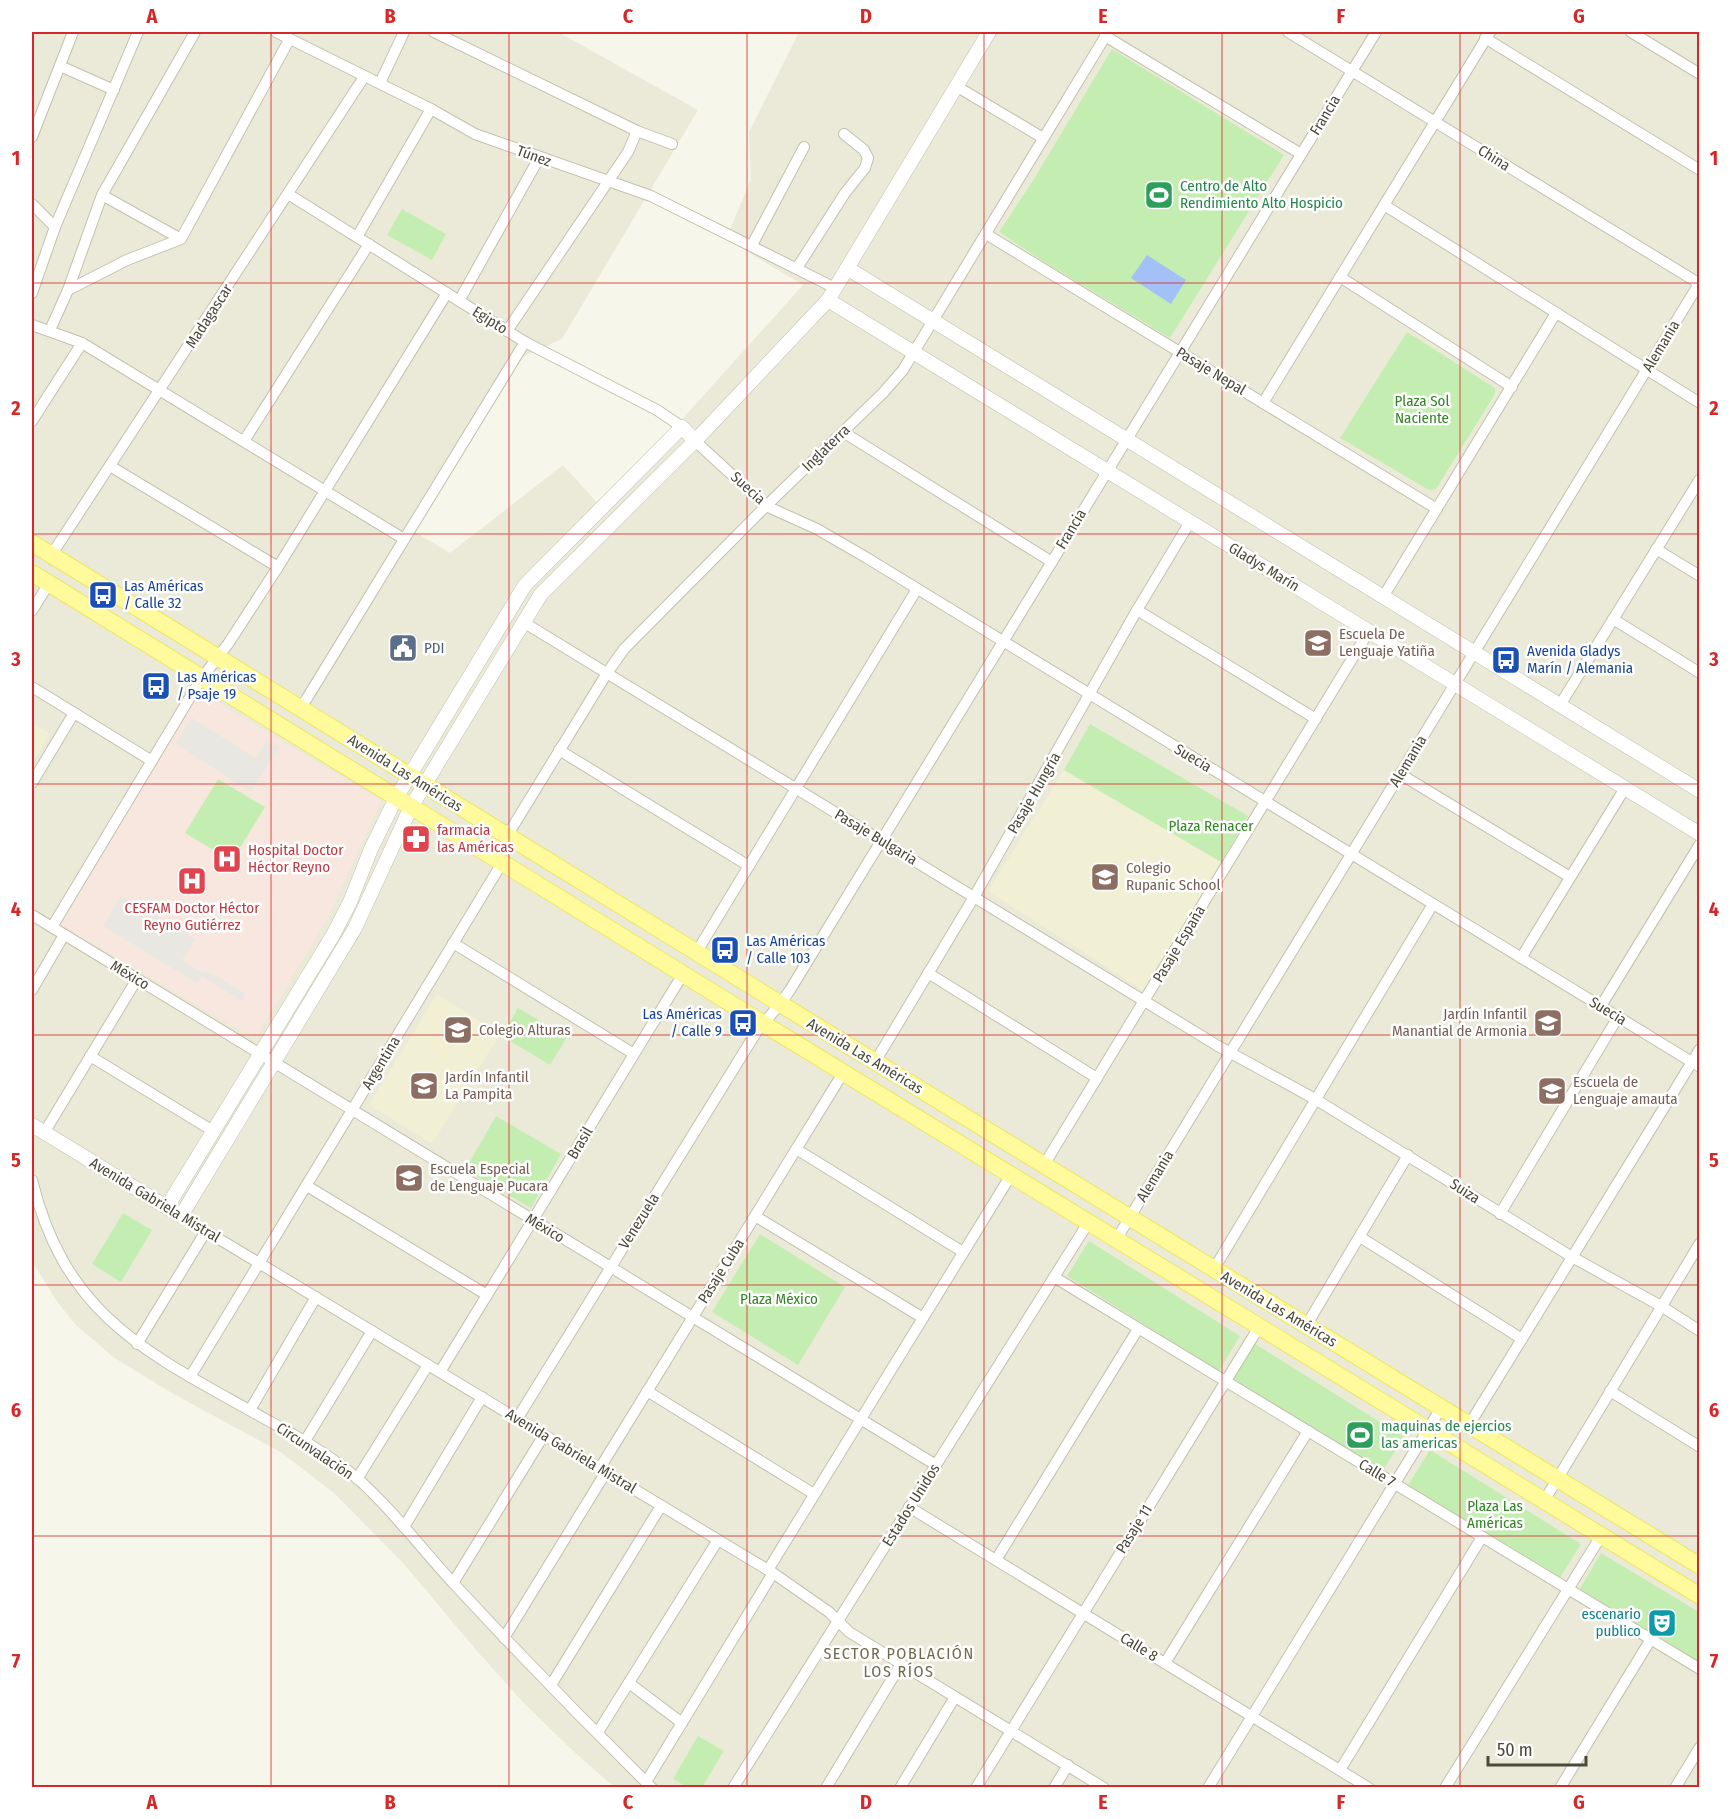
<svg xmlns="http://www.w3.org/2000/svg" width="1731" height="1819" font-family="'Fira Sans Condensed',sans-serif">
<rect width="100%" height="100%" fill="#f7f6eb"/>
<path fill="#ebead9" d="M32,32H558L698,110L562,339L518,359L415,532L450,553L563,465L602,508L803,285L726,239L751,179L749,132L799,32H1699V1787H614L571,1749L522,1701L477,1651L404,1564L334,1493L282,1453L170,1392L113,1357L76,1325L58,1303L32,1261Z"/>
<g fill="#f1efd4">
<path d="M32,723L50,734L32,765Z"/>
<path d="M1064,770L1221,862L1144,991L988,891Z"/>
<path d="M437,994L500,1034L432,1144L369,1105Z"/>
</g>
<path fill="#f8e7de" d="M199,691L381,801L328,917L257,1035L249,1036L61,925Z"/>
<g fill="#c4eeb1">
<path d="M1112,49L1284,155L1170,338L1046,263L999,232L1034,179Z"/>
<path d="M402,209L446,234L432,260L387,235Z"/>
<path d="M1407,332L1495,388V394L1436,489L1429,490L1340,438Z"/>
<path d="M1090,724L1248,816L1221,862L1064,770Z"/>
<path d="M218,779L265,807L232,861L185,833Z"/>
<path d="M518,1008L567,1037L550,1065L502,1036Z"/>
<path d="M496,1116L561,1154L531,1208L465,1170Z"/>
<path d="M123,1213L152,1230L121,1282L92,1264Z"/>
<path d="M760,1234L845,1287L798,1365L712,1312Z"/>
<path d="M1089,1241L1240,1336L1219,1371L1067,1276Z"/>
<path d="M1252,1342L1404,1437L1382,1472L1231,1377Z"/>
<path d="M1430,1450L1581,1544L1559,1579L1408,1485Z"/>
<path d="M1601,1553L1699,1612V1664L1578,1592Z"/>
<path d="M698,1736L724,1751L702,1787H687L673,1779Z"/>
</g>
<g fill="#e8e7e2">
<path d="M192,718L255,758L267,739L279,747L251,792L176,744Z"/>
<path d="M121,896L195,939L182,960L203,973L206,970L246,994L242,1001L202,976L197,983L103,926Z"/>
</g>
<path fill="#a3c1f7" d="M1147,255L1186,280L1171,304L1131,278Z"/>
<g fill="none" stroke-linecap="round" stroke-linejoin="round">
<g stroke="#c3c1ac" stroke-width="12">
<g id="minor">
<path d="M276,32L431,109L475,134L651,196L835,288"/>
<path d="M434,32L637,131L672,144"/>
<path d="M1288,32L1700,284"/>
<path d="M1631,32L1700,74"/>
<path d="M1105,36L1301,154"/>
<path d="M1485,38L1700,170"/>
<path d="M60,66L114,90"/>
<path d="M380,83L404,32"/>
<path d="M956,86L1043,138"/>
<path d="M32,137L73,32"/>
<path d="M288,194L525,342L657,410L682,427"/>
<path d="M32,204L55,227"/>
<path d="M1384,205L1700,403"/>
<path d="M986,234L1437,509"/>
<path d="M357,237L431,109"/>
<path d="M181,239L289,40"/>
<path d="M752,245L804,147"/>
<path d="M797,268L845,193L865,168L868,158L864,150L844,134"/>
<path d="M1340,277L1512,387"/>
<path d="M68,290L127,260L181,239L102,195"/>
<path d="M32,293L55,227L138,32"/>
<path d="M459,301L539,158"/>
<path d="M32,325L82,343L404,539"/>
<path d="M50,330L68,290L102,195L195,32"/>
<path d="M507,331L628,152L637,131"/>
<path d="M1263,403L1490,32"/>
<path d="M32,421L82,343"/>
<path d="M843,432L1052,562"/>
<path d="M244,441L369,244"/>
<path d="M695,441L766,506L817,529L867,558L1700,1067"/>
<path d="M110,466L278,567"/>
<path d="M1656,549L1700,576"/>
<path d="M52,554L364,77"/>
<path d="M1383,597L1556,313"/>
<path d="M1137,610L1316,719"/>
<path d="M32,611L49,583"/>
<path d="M1613,619L1700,673"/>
<path d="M523,622L1218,1046L1315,1099L1572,1257L1661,1306L1700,1331"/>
<path d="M32,687L152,761"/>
<path d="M1560,705L1700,479"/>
<path d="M301,708L525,342"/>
<path d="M559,750L749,866"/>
<path d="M1400,774L1570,877"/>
<path d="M32,783L74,713"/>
<path d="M507,836L607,673L624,649L766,506L883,393L903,370L1108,32"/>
<path d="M32,915L936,1465"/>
<path d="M52,927L201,679L228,644L278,567L447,293"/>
<path d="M453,943L634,1054"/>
<path d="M696,953L917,589"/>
<path d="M1521,958L1625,788"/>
<path d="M928,973L1097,1078"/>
<path d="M32,990L64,935"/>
<path d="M1601,1006L1700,844"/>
<path d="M90,1056L213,1131"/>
<path d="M875,1062L974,897L1137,610L1190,522"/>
<path d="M44,1133L137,979"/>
<path d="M796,1149L963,1252"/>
<path d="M1044,1165L1369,631"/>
<path d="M32,1180C66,1320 152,1355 267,1420C299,1437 330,1455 358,1479C394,1511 423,1551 456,1586C520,1655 585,1722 652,1788"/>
<path d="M307,1186L487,1295"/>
<path d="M1500,1214L1618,1017"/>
<path d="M181,1216L773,1573L829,1612L849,1632L1104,1788"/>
<path d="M755,1216L923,1318"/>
<path d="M1360,1237L1522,1339"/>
<path d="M1116,1240L1700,282"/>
<path d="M1214,1269L1433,904"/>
<path d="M1054,1277L1700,1669"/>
<path d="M1306,1326L1408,1155"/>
<path d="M137,1344L206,1231"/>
<path d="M440,1372L683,974"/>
<path d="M190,1377L502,863"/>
<path d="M647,1391L814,1494"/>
<path d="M1610,1391L1700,1447"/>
<path d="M250,1410L316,1297"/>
<path d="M517,1419L757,1031L780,1004L790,990L1376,32"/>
<path d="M1469,1425L1700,1049"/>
<path d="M305,1441L372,1331"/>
<path d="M600,1468L843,1073"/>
<path d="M357,1479L428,1365"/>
<path d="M1544,1501L1700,1243"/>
<path d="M909,1507L1369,1788"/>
<path d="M404,1527L482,1397"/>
<path d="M996,1560L1138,1329"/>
<path d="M768,1570L1011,1175"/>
<path d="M453,1583L544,1435"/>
<path d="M504,1638L606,1472"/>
<path d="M1165,1663L1308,1431"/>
<path d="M629,1683L682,1723"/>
<path d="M551,1685L661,1506"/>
<path d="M598,1732L718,1540"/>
<path d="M1340,1770L1482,1537"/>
<path d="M646,1782L773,1573"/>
<path d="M733,1788L1088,1223"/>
<path d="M826,1788L901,1664"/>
<path d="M900,1788L955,1697"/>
<path d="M976,1788L1259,1327"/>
<path d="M1054,1788L1068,1765"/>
<path d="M1208,1788L1441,1408"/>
<path d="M1445,1788L1601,1536"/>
<path d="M1560,1788L1651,1639"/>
<path d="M1675,1788L1700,1747"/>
</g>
</g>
<g stroke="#c3c1ac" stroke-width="15">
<g id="tertiary">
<path d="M847,268L1700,791"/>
<path d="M828,300L1700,834"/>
<path d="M32,1125L181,1216L355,928L411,807L541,594L695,441L828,300L989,32"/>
<path d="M167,1207L333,935L350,902L371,849L396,798L525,585L682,427L695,441"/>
</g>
</g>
<g stroke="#efe660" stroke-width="18">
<g id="primary">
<path d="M32,543L792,1011L1700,1566"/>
<path d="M32,573L777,1032L1700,1596"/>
</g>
</g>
<use href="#minor" stroke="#fff" stroke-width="10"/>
<use href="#tertiary" stroke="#fff" stroke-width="14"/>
<use href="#primary" stroke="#fffa9c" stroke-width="16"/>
</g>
<path fill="none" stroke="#d62828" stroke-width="1.5" stroke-opacity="0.55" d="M271,32V1788M509,32V1788M747,32V1788M984,32V1788M1222,32V1788M1460,32V1788M32,283H1700M32,534H1700M32,784H1700M32,1035H1700M32,1285H1700M32,1536H1700"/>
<defs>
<g id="stadium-square" transform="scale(1.5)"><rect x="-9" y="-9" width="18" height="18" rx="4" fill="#2e9e5b" stroke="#fff"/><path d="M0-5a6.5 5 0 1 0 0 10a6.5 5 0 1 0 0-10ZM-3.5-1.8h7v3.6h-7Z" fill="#fff"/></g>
<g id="bus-square" transform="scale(1.5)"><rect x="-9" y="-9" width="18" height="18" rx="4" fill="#1a4fb4" stroke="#fff"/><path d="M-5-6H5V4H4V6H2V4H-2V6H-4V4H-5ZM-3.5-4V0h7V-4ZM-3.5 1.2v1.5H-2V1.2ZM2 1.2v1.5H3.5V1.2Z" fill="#fff"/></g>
<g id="school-square" transform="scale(1.5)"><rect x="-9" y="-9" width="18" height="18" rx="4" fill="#8d6e63" stroke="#fff"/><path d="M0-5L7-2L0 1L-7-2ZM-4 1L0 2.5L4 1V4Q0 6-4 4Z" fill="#fff"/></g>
<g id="civic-square" transform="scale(1.5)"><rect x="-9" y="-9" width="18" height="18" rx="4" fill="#5c6f8a" stroke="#fff"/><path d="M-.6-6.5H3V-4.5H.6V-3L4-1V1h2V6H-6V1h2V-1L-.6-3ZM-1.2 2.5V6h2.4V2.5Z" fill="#fff"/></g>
<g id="pharmacy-square" transform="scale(1.5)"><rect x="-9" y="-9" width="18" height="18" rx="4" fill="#e0444e" stroke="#fff"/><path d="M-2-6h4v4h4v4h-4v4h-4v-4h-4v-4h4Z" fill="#fff"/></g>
<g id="hospital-square" transform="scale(1.5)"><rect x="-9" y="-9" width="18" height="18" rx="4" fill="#e0444e" stroke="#fff"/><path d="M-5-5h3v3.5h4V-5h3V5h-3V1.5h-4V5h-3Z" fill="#fff"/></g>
<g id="theatre-square" transform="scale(1.5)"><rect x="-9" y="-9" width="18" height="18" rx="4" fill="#0f9aa8" stroke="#fff"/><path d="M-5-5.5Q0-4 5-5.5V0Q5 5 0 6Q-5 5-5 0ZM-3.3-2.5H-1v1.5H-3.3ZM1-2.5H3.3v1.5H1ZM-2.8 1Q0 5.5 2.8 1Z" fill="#fff"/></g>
</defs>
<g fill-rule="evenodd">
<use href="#stadium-square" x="1159" y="195"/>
<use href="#bus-square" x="103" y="595"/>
<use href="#school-square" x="1318" y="643"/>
<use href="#civic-square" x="403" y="648"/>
<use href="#bus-square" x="1506" y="660"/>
<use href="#bus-square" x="156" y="686"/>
<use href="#pharmacy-square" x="416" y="839"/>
<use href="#hospital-square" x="227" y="859"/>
<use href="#school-square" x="1105" y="877"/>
<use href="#hospital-square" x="192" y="881"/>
<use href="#bus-square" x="725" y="950"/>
<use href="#bus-square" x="743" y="1023"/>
<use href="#school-square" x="1548" y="1023"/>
<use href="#school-square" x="458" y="1030"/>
<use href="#school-square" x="424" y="1086"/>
<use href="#school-square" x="1552" y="1091"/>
<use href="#school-square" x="409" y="1178"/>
<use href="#stadium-square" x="1360" y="1435"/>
<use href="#theatre-square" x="1662" y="1623"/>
</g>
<g text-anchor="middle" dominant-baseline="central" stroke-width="5" stroke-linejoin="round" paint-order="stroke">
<g font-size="15" fill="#4c4938" stroke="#fff">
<text transform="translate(1325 115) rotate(-59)">Francia</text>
<text transform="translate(534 156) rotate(20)">Túnez</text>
<text transform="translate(1494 158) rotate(32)">China</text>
<text transform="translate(209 316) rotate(-57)">Madagascar</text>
<text transform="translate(490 320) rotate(32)">Egipto</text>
<text transform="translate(1661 346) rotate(-59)">Alemania</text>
<text transform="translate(1211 371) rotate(31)">Pasaje Nepal</text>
<text transform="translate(826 448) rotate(-44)">Inglaterra</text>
<text transform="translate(748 488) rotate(42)">Suecia</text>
<text transform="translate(1071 529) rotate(-59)">Francia</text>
<text transform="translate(1264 567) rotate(31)">Gladys Marín</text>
<text transform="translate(1193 758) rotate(31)">Suecia</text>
<text transform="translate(1408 761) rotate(-59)">Alemania</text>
<text transform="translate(405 773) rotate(32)">Avenida Las Américas</text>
<text transform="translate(1034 793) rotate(-60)">Pasaje Hungría</text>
<text transform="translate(876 837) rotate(31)">Pasaje Bulgaria</text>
<text transform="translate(1179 944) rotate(-59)">Pasaje España</text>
<text transform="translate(130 975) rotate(31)">México</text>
<text transform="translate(1608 1011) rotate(31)">Suecia</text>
<text transform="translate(865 1056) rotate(31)">Avenida Las Américas</text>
<text transform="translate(381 1063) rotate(-59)">Argentina</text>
<text transform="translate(580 1143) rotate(-59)">Brasil</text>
<text transform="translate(1155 1176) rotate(-59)">Alemania</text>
<text transform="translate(1465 1191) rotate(33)">Suiza</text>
<text transform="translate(155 1200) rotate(31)">Avenida Gabriela Mistral</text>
<text transform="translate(639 1221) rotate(-58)">Venezuela</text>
<text transform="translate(545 1228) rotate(31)">México</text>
<text transform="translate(721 1271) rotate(-58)">Pasaje Cuba</text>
<text transform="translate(1279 1309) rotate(31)">Avenida Las Américas</text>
<text transform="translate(315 1451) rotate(34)">Circunvalación</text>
<text transform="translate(571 1451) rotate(31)">Avenida Gabriela Mistral</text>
<text transform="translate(1377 1473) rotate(31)">Calle 7</text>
<text transform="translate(911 1505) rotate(-58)">Estados Unidos</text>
<text transform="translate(1134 1529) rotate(-58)">Pasaje 11</text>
<text transform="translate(1139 1647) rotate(31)">Calle 8</text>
</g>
<g font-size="15" fill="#27864d" stroke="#fff" text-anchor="start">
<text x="1180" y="186">Centro de Alto<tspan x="1180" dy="17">Rendimiento Alto Hospicio</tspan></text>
<text x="1381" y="1426">maquinas de ejercios<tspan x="1381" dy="17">las americas</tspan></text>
</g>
<g font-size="15" fill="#328524" stroke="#fff">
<text x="1422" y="401">Plaza Sol<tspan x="1422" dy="17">Naciente</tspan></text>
<text x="1211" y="826">Plaza Renacer</text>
<text x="779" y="1299">Plaza México</text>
<text x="1495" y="1506">Plaza Las<tspan x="1495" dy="17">Américas</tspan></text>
</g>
<g font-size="15" fill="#164399" stroke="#fff" text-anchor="start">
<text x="124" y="586">Las Américas<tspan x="124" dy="17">/ Calle 32</tspan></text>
<text x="1527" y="651">Avenida Gladys<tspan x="1527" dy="17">Marín / Alemania</tspan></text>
<text x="177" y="677">Las Américas<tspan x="177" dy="17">/ Psaje 19</tspan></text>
<text x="746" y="941">Las Américas<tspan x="746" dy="17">/ Calle 103</tspan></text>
<text x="722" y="1014" text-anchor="end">Las Américas<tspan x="722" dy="17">/ Calle 9</tspan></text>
</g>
<g font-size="15" fill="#785e54" stroke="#fff" text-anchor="start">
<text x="1339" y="634">Escuela De<tspan x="1339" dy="17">Lenguaje Yatiña</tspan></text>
<text x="1126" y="868">Colegio<tspan x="1126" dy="17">Rupanic School</tspan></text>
<text x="1527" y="1014" text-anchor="end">Jardín Infantil<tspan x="1527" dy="17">Manantial de Armonia</tspan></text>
<text x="479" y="1030">Colegio Alturas</text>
<text x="445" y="1077">Jardín Infantil<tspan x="445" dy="17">La Pampita</tspan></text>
<text x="1573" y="1082">Escuela de<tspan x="1573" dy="17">Lenguaje amauta</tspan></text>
<text x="430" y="1169">Escuela Especial<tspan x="430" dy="17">de Lenguaje Pucara</tspan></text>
</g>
<g font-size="15" fill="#4e5e75" stroke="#fff" text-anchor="start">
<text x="424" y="648">PDI</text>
</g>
<g font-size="15" fill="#be3a42" stroke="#fff" text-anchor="start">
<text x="437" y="830">farmacia<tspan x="437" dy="17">las Américas</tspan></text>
<text x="248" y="850">Hospital Doctor<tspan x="248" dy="17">Héctor Reyno</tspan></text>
<text x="192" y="908" text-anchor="middle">CESFAM Doctor Héctor<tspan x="192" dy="17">Reyno Gutiérrez</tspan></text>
</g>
<g font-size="15" fill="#0d838f" stroke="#fff" text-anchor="end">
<text x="1641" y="1614">escenario<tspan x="1641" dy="17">publico</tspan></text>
</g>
<g font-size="16" letter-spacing="1.5" fill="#706a4e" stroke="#fff">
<text x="899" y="1653">SECTOR POBLACIÓN<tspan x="899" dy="18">LOS RÍOS</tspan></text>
</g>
</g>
<rect width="1731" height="1819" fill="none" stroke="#ffffff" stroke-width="66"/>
<path d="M1488 1756v9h98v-9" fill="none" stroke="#4c4938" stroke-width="3"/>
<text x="1497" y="1756" font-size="18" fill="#4c4938" stroke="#ffffff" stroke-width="4.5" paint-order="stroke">50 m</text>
<rect x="33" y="33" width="1665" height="1753" fill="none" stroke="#d62828" stroke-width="2"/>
<g font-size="20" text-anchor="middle" font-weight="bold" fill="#d62828">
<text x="152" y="23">A</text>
<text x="390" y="23">B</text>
<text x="628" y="23">C</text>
<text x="866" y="23">D</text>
<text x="1103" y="23">E</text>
<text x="1341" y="23">F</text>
<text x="1579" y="23">G</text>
<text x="16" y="165">1</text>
<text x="1714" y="165">1</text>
<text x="16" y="415">2</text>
<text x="1714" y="415">2</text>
<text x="16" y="666">3</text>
<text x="1714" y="666">3</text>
<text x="16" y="916">4</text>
<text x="1714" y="916">4</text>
<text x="16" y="1167">5</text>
<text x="1714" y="1167">5</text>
<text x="16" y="1417">6</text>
<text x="1714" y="1417">6</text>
<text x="16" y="1668">7</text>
<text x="1714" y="1668">7</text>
<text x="152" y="1809">A</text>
<text x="390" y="1809">B</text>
<text x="628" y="1809">C</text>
<text x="866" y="1809">D</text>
<text x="1103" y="1809">E</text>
<text x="1341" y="1809">F</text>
<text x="1579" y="1809">G</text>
</g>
</svg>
